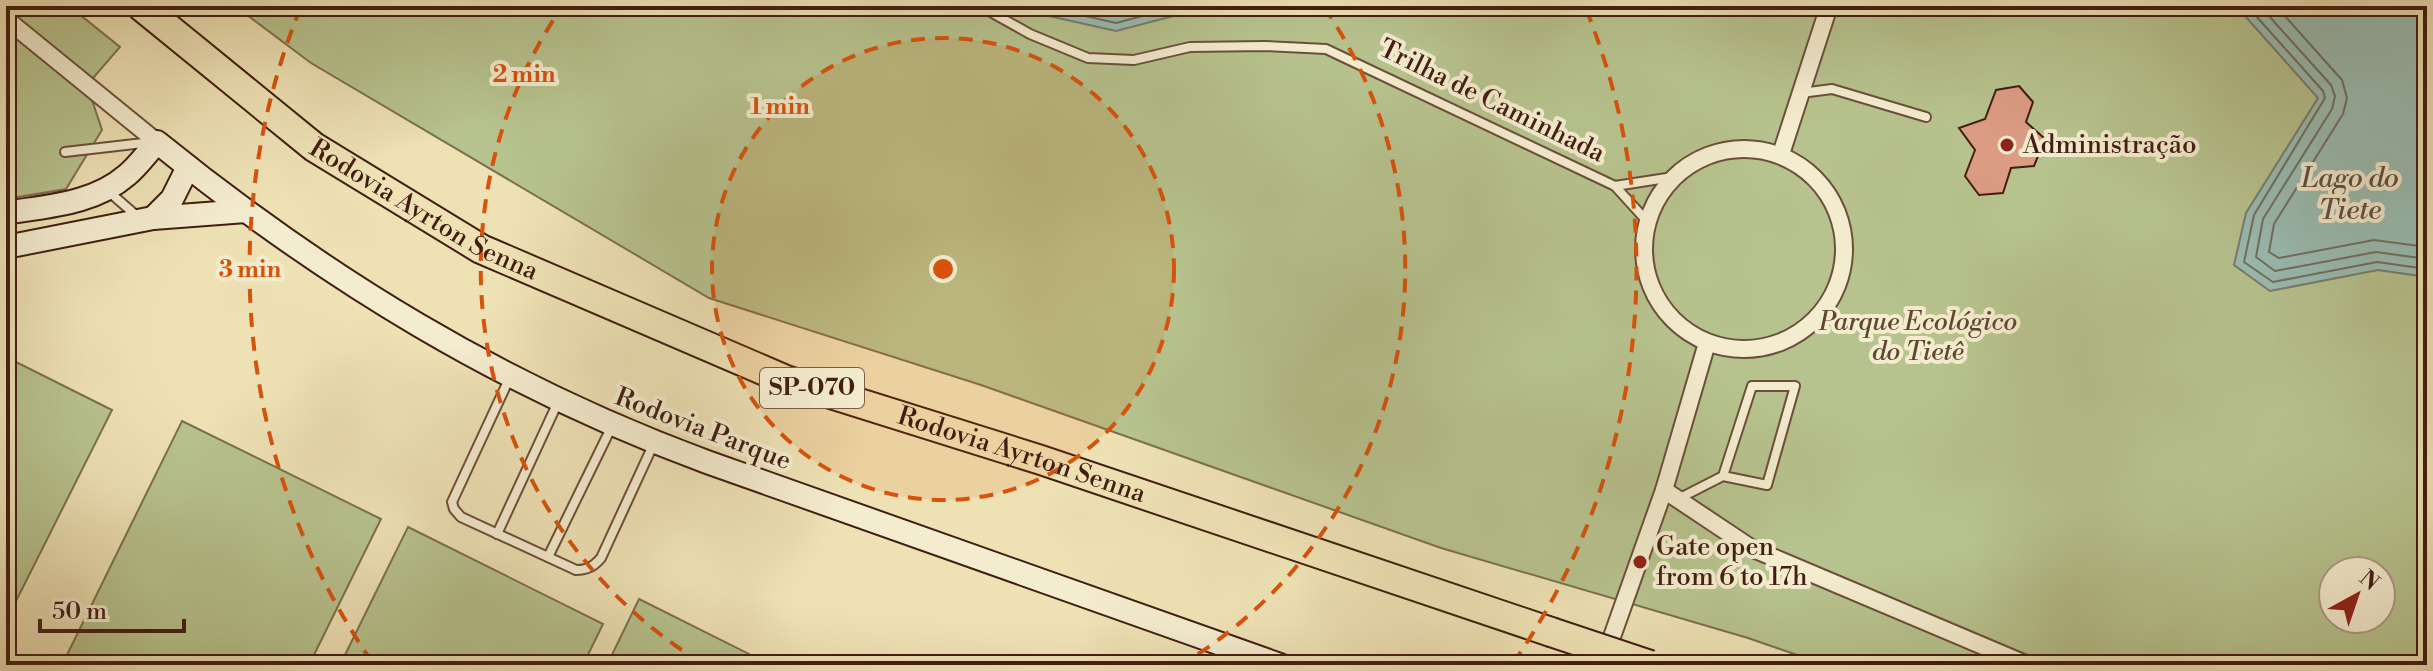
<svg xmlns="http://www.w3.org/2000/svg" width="2433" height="671" font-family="'Libre Bodoni',serif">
<rect width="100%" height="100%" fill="#eee2b5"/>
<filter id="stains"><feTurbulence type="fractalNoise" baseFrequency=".0025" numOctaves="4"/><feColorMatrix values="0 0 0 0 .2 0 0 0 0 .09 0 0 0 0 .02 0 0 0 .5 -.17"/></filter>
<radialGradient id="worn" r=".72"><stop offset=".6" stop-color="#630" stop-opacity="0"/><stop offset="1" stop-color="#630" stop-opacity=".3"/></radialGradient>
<g fill="#b7c38e" stroke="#7c7050" stroke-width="2" fill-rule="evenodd">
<path d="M6,6H69L120,47L87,85L102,130L66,189L6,199Z"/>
<path d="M235,6H2427V665H1826L1748,638L1441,548L981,385L709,298L311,63ZM2333,571H2381V619H2333Z"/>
<path d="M6,357L112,410L6,621Z"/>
<path d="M182,421L381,519L309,665H62Z"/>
<path d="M408,527L603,624L583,665H340Z"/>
<path d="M639,599L771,665H607Z"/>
</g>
<g fill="#9abdb3" stroke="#767d72" stroke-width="2">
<path d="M1026,6H1212L1116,31L1040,14Z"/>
<path d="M2236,6H2427V277L2378,270L2270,291L2234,265L2246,213L2318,98Z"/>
</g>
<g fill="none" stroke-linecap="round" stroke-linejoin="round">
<g stroke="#6e6e62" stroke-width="2">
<path d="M1042,6L1116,23L1180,6"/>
<path d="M2247,6L2323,91L2325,98L2254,215L2244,262L2273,282L2377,262L2427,269"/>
<path d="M2260,6L2331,85L2335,96L2332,109L2263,219L2256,257L2275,271L2376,252L2427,259"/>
<path d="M2276,6L2342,80L2347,98L2343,114L2274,224L2269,252L2279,258L2374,240L2427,247"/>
</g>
</g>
<path fill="#dc9c84" stroke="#411e11" stroke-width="2" d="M2019,86L2033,102L2026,122L2045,139L2034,166L2011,168L2003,193L1979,195L1965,176L1975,150L1959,128L1985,119L1996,90Z"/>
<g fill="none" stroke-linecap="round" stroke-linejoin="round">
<g stroke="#6c4f3a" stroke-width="12">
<g id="lane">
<path d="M980,6L1030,34L1088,58L1134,60L1190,47L1265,46L1326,49L1615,186L1645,219"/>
<path d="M1801,93L1832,89L1926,117"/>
<path d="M65,152L152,142"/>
<path d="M1615,186L1673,177"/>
<path d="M107,190L139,218"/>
<path d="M510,377L452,502L454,509L461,517L576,570C588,570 594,566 601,558L654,443"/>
<path d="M1678,499L1723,476L1767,485L1795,386H1752L1723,476"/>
<path d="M497,534L558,402"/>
<path d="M548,557L612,426"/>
</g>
</g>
<g stroke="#6c4f3a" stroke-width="20">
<g id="street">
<path d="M6,19L157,142"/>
<circle cx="1744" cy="249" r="100"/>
<path d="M1781,154L1829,6"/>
<path d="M1664,490L1751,548L2028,665"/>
<path d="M1602,665L1664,490L1707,343"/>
</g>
</g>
<g stroke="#411e11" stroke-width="26">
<g id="secondary">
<path d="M6,213C47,206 94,204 127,175C138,166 147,153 157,142C326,279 503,387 707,462L1280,665"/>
<path d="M153,218L172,199L188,167"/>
<path d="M6,247L153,218L246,211"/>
</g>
</g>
<g stroke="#411e11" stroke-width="32">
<g id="highway">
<path id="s1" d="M141,6L314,147L481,249L786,380L1041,460L1551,632"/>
</g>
</g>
<use href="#lane" stroke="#f4eccf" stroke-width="8"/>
<use href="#street" stroke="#f4eccf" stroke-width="16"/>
<use href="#secondary" stroke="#f4eccf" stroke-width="22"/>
<use href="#highway" stroke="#eee2b5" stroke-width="28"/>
<g stroke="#411e11" stroke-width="32" stroke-linecap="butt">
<path id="highway-bridge" d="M1551,632L1650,665"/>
</g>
<use href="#highway-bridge" stroke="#eee2b5" stroke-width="28"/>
</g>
<circle cx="943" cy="269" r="231" fill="#d7530c" fill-opacity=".12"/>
<g fill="none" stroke="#d7530c" stroke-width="4" stroke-dasharray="14 10">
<circle cx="943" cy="269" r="231"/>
<path d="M702 663A462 462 0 0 1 562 7M1324 7A462 462 0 0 1 1184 663"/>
<path d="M372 662A693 693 0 0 1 300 9M1586 9A693 693 0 0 1 1514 662"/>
</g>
<g fill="#8f2418" stroke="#f4eccf" stroke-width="3">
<circle cx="2007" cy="145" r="8"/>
<circle cx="1640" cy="562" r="8"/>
</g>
<g text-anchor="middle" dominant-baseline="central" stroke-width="8" stroke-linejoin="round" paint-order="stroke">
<rect fill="#f4eccf" stroke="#775c4a" stroke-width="2" x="760" y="368" width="104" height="40" rx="6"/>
<g font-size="24" font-weight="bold" fill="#411e11">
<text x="812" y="388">SP-070</text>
</g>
<g font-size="26" fill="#411e11" stroke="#f4eccf">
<text transform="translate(1492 101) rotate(26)">Trilha de Caminhada</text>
<text stroke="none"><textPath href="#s1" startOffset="350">Rodovia Ayrton Senna</textPath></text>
<text transform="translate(703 429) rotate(21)">Rodovia Parque</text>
<text stroke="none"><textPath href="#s1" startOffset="998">Rodovia Ayrton Senna</textPath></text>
</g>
<g font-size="26" fill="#411e11" stroke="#f4eccf" text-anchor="start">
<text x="2023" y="145">Administração</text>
<text x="1656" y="547">Gate open<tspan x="1656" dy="30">from 6 to 17h</tspan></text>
</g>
<g font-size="26" font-style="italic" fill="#5e4730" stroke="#f4eccf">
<text x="1918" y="322">Parque Ecológico<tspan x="1918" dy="30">do Tietê</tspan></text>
</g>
<g font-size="28" font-style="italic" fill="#5c4e42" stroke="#f4eccf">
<text x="2350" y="178">Lago do<tspan x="2350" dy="32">Tiete</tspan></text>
</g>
</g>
<circle cx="943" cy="269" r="12" fill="#d7530c" stroke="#f4eccf" stroke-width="4"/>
<g font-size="24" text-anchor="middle" font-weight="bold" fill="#d7530c" stroke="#f4eccf" stroke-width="8" stroke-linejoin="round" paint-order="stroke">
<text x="524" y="82">2 min</text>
<text x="780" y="114">1 min</text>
<text x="250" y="277">3 min</text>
</g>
<rect width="2433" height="671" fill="none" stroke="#eee2b5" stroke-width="32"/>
<rect x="8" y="8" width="2417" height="655" fill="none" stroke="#411e11" stroke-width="4"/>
<rect x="16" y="16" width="2401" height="639" fill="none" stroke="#411e11" stroke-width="2"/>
<g transform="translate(2357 595) rotate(40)"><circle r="38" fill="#f4eccf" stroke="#ac9a83" stroke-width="2"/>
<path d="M0-6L14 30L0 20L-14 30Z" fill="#8f2418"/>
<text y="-12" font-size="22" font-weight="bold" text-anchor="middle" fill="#411e11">N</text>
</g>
<path d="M40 619v12h144v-12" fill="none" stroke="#411e11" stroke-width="4"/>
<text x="52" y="619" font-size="24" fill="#411e11" stroke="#f4eccf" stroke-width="6" paint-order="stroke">50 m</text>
<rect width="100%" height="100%" filter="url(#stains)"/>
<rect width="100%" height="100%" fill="url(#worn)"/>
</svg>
